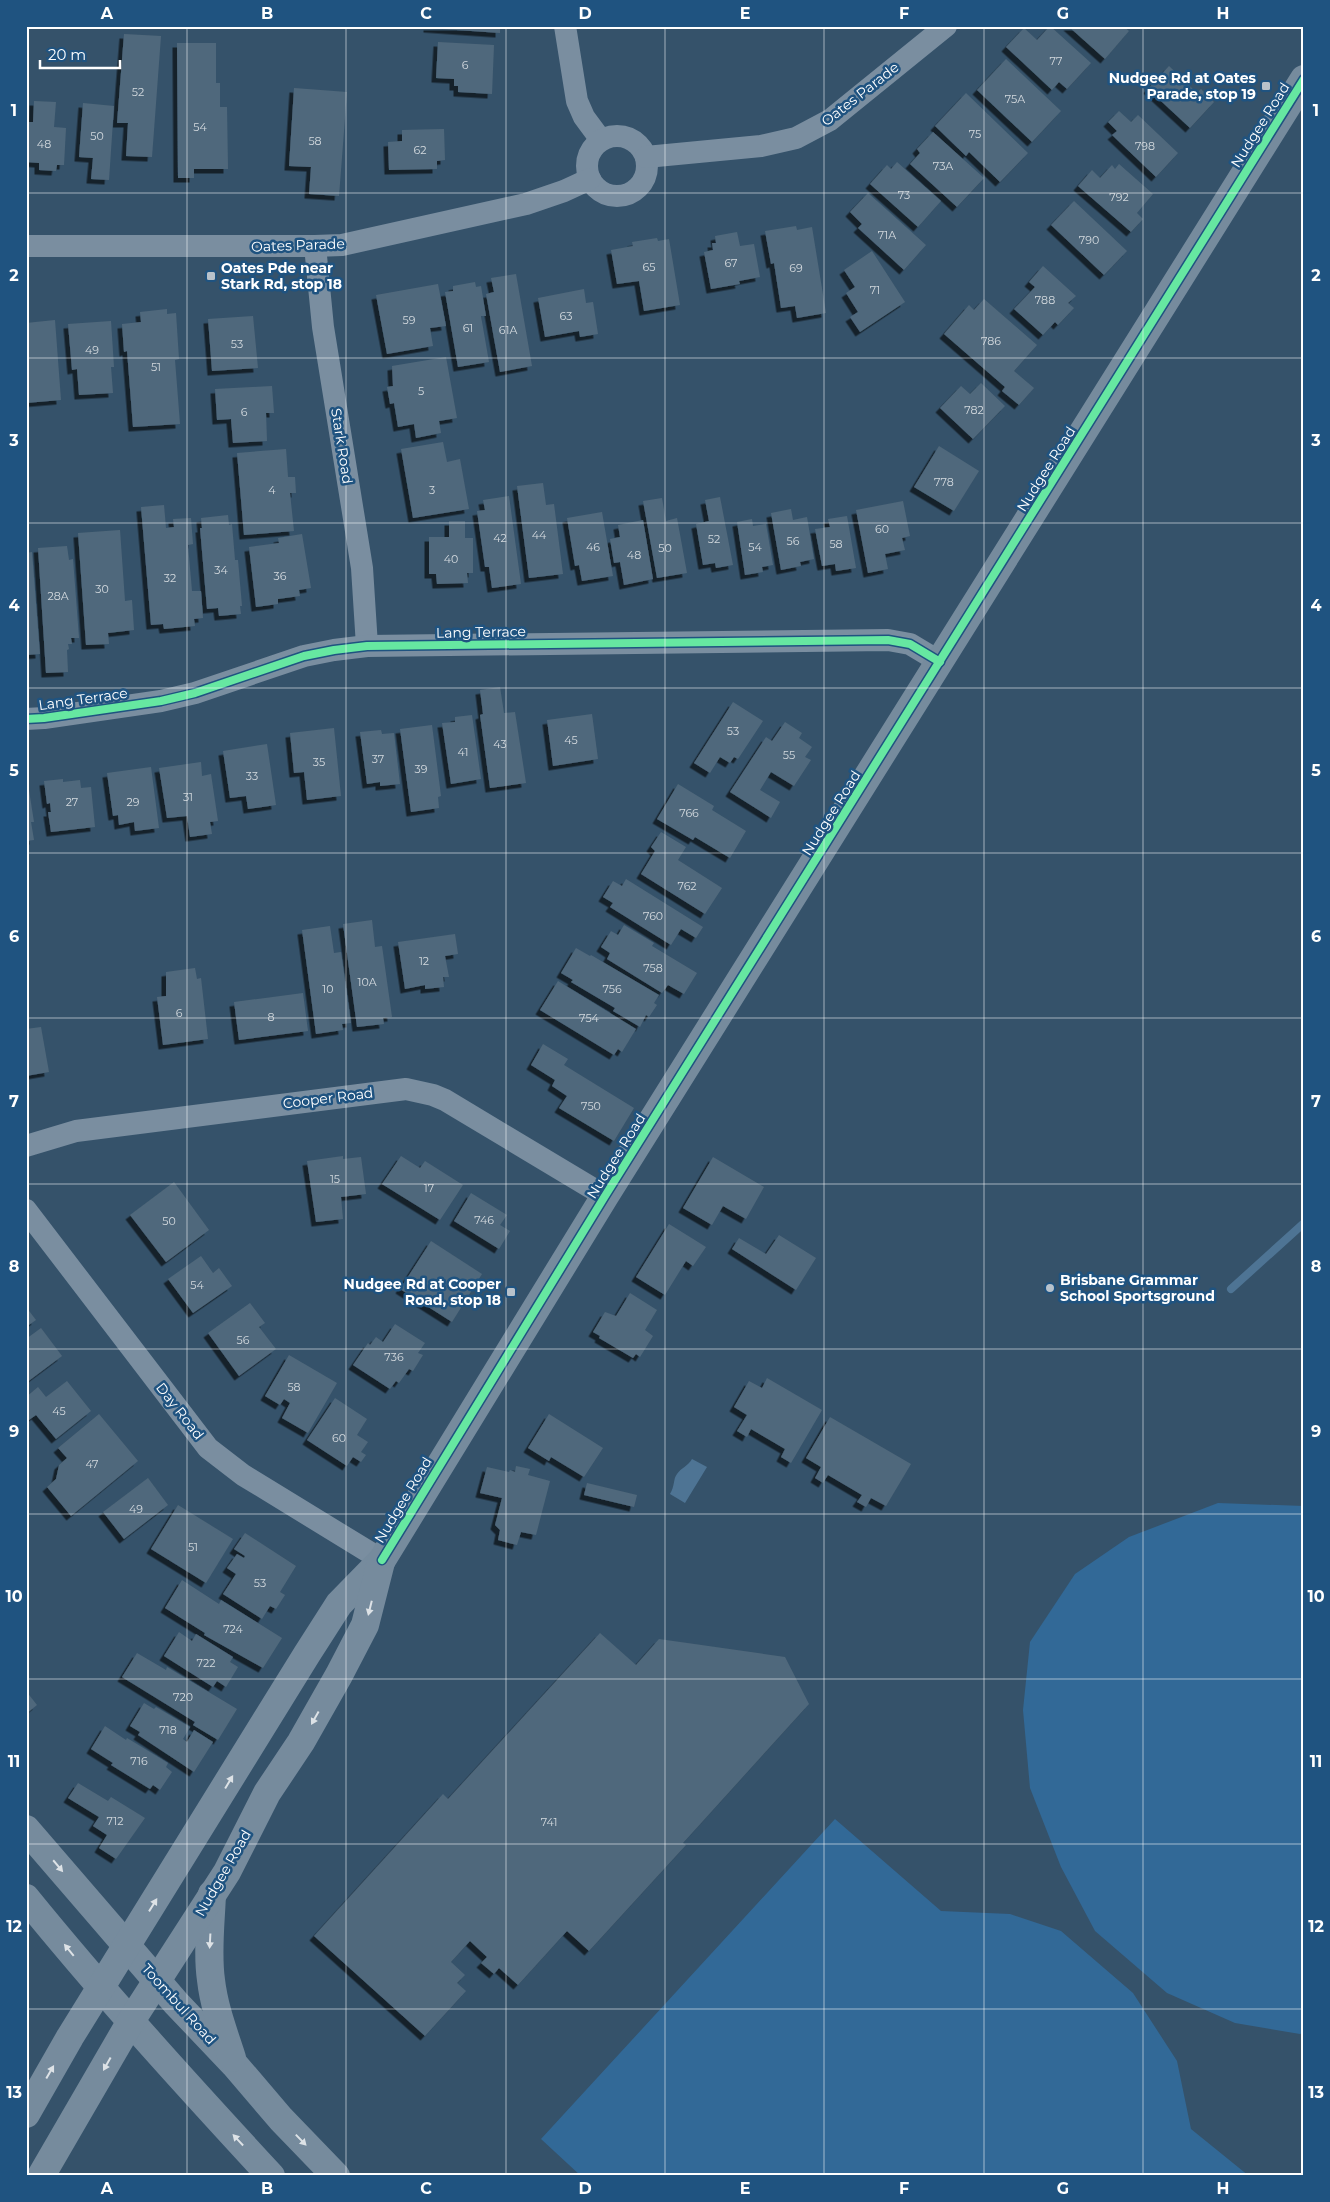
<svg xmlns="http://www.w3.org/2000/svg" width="1330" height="2202" font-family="Montserrat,sans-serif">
<defs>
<filter id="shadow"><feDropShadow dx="-4.5" dy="4.5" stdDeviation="0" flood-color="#0009"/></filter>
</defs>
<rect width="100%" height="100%" fill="#35526a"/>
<g fill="#326997">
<path d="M1218,1503L1304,1506V2033L1300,2034L1235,2023L1167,1993L1095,1931L1061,1867L1030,1788L1023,1710L1030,1642L1075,1574L1129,1537Z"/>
<path d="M835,1819L941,1911L1010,1914L1061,1931L1133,1993L1177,2061L1191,2129L1249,2176H581L541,2139Z"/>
</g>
<path fill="#4e7494" d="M692,1459L707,1467L685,1503L670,1494C675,1486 673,1479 677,1474C681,1468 688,1466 692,1459Z"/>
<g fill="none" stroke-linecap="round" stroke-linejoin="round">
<path stroke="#4e7494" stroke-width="8" d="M1231,1289L1304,1223"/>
</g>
<g fill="#50687b" filter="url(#shadow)">
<path d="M428,26H500V33L428,28Z"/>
<path d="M1050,26L1091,63L1067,89L1059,82L1052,90L1006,47L1024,28L1037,40Z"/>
<path d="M1068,26H1123L1129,31L1105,59Z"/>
<path d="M124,34L161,36L152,157L126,156L128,123H117Z"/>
<path d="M438,42L494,45L492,94L458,92V86H454V79L436,78Z"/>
<path d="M177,43H216V83H220V107H227L228,169H194V178H178Z"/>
<path d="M1006,59L1061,111L1032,142L977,90Z"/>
<path d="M1169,66L1197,93L1201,89L1214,102L1190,128L1148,89Z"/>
<path d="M294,88L347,92L339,196L309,194L311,167L289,166Z"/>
<path d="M966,93L1028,153L1000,182L969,152L966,156L935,126Z"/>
<path d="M34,101L56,102L54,127L66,128L64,165H57L56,171L39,170V163L26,162V122H33Z"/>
<path d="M83,103L114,106L109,180L91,179L93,158L79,157Z"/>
<path d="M1119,111L1131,122L1138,115L1178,153L1156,177L1112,135L1117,131L1108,122Z"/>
<path d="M444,129L445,160L437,161V169L389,170L388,142L402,141V130Z"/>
<path d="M933,132L984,178L957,207L910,164L920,153L917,149Z"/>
<path d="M897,162L941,201L918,227L870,184L887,165L891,169Z"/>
<path d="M1119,164L1153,194L1137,213L1143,219L1131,232L1078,186L1092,170L1100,178L1112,165L1115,169Z"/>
<path d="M868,193L926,245L904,270L858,228L862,224L850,212Z"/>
<path d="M1074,201L1127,251L1104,275L1051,225Z"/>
<path d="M796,226L797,230L812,227L826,313L797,318L795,306L781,308L774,263L771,264L765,231Z"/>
<path d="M737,232L740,246L754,244L760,277L739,281L740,284L711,289L704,252L713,250L712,243H716L715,236Z"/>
<path d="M657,238L658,241L669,239L680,305L644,311L639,281L617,284L611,250L633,246L632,242Z"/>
<path d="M872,251L905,302L860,332L850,317L858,312L846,293L855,287L844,270Z"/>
<path d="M1043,266L1076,296L1068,303L1074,308L1058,325L1055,322L1043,335L1014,309L1035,287L1029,282Z"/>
<path d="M516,274L532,366L500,372L486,294L494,292L491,278Z"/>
<path d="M475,282L476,287L481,286L486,316H481L489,362L458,367L445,292L453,291V286Z"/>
<path d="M438,284L446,326L430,328L433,346L387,354L376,295Z"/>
<path d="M584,289L586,303L593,302L598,334L580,337L579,331L545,337L538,298Z"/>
<path d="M984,299L1037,345L1014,371L1034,388L1019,405L1002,391L1005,387L944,334L969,305L974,310Z"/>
<path d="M167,309V314L176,313L179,359L175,360L180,424L133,427L127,351L124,352L122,324L141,322L140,312Z"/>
<path d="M253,316L258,368L212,371L208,319Z"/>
<path d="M55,320L61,400L26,403V323Z"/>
<path d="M111,321L114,367H111L113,393L79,395L77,369L72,370L68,324Z"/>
<path d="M446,357L457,418L439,421L441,433L416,438L414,424L398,427L394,403L390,404L387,387L393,386L392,366Z"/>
<path d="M981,383L1005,406L973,439L940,408L961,386L970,394Z"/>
<path d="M272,386L274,413H266L267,441L233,443L231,419L217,420L215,389Z"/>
<path d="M443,442L447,462L460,459L469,509L413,518L401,449Z"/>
<path d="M939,446L979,471L954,511L914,487Z"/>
<path d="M286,449L288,477H295L296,493H290L294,531L244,535L237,453Z"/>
<path d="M543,483L546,505L554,504L563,574L529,578L517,486Z"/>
<path d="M509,496L521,584L492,588L489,567H485L477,511L485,510L483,500Z"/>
<path d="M720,497L733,565L716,568L715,563L703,565L696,524L709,521L705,500Z"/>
<path d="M662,498L666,521L677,518L687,573L657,578L643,501Z"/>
<path d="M903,501L910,536L902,538L905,550L885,554L888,569L868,573L856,510Z"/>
<path d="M164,505L166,528L174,527L173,519L191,518L193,544L188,545L192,591H201L203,618L194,619L195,626L164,629L163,624L151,625L141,507Z"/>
<path d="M791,509L793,520L807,517L814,559L800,562L801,566L781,570L771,513Z"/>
<path d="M602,512L613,576L582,581L579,565L575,566L567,518Z"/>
<path d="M228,515L229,525L232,524L235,560H238L242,606H240L241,614L219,616L218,608L207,609L200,528H202L201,518Z"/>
<path d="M847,516L856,568L836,571L835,564L822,566L815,529L830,527L828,519Z"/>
<path d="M752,519L753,526L766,524L773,565L762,567L763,572L745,575L737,522Z"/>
<path d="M643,520L653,579L624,585L620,562L614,563L610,539L620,537L618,525Z"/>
<path d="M449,521H465V538H473V573H467L468,583L437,584L436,574H429V537H449Z"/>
<path d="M120,530L125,601L132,600L134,630L108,633L109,644L86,645L78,533Z"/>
<path d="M302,534L311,588L299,590L300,596L278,599V604L256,607L249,547L279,543L278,538Z"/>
<path d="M67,546L69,560L73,559L79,638H71L72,644H68L69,649L67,650L68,672L46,673L38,548Z"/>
<path d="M32,552L40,654L26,655V553Z"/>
<path d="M500,687L504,713L515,712L526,783L490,788L480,715L483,714L480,690Z"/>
<path d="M733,702L763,721L738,759L734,757L730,763L720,757L710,773L694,763Z"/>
<path d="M592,714L598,759L553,766L547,720Z"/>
<path d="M472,715L481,779L451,784L442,723L455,722V717Z"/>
<path d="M785,722L802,733L799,738L812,747L805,757L811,760L794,786L771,772L760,790L780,802L771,818L730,792L766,737L772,741Z"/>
<path d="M432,725L441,796L438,797L439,808L411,812L400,729Z"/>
<path d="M334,728L341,796L307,800L304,772L294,773L290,733Z"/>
<path d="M381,730L382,734L394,733L400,784L380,786V782L367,784L360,732Z"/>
<path d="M267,744L276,805L248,809L246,796L230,798L223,751Z"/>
<path d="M201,762L202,776L211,774L218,821L210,822L212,834L190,837L187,816L167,818L159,768Z"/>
<path d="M151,767L159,828L135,831L134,822L119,825L118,815L113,816L107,773Z"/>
<path d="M63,779V782L80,780L81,788L91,787L95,827L51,832L48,812H51L50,803L47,804L44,781Z"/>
<path d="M26,784H28L34,822H31L34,840L26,841Z"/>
<path d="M678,784L714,806L712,810L746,831L730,858L695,837L693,840L657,819Z"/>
<path d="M661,832L686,847L678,860L722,888L705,914L641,874L655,851L651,847Z"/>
<path d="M626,879L703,927L696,938L681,929L671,945L610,907L613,903L603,897L613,881L622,886Z"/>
<path d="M372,920L375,947L382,946L392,1017L383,1018L384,1024L357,1027L343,924Z"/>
<path d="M624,925L654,943L652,946L697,973L684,994L668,985L662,993L607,959L610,953L601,947L611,931L618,935Z"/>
<path d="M330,926L334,953L341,952L351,1023L342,1024L343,1030L316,1034L302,930Z"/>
<path d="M455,934L458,954L445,956L449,977H443L444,987L425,989V985L405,989L398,942Z"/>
<path d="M576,948L590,956L591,955L659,995L654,1003L657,1005L649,1017L646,1015L640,1027L613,1011L615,1008L571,982L573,980L561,973Z"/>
<path d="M195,968L197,979L201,978L208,1039L163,1045L157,997L166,996V972Z"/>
<path d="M558,981L636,1029L622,1052L618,1049L614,1055L540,1010Z"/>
<path d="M303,993L308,1031L239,1040L234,1002Z"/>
<path d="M41,1027L49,1072L26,1076V1029Z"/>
<path d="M543,1044L568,1059L564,1065L634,1108L614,1141L559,1108L567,1096L552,1086L555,1080L531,1065Z"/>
<path d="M343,1156V1159L361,1157L366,1194L341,1197L343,1219L316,1222L307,1161Z"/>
<path d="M401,1156L420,1168L425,1161L463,1185L440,1220L382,1184Z"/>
<path d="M713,1157L764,1187L746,1219L723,1206L712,1225L683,1208Z"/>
<path d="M174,1182L209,1230L166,1262L130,1215Z"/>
<path d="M471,1193L507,1215L500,1225L510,1231L499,1249L454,1221Z"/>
<path d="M669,1224L706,1247L693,1266L686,1261L665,1295L636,1277Z"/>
<path d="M779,1235L816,1258L796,1290L732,1249L739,1238L766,1254Z"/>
<path d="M431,1241L482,1274L452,1322L400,1289Z"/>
<path d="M201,1256L213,1273L219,1268L232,1286L193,1313L168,1279Z"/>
<path d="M630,1293L657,1310L645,1330L653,1336L640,1357L636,1354L633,1358L599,1338L600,1336L593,1332L605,1312L616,1316Z"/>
<path d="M250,1303L265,1323L259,1327L276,1349L239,1376L208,1333Z"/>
<path d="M26,1307L36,1320L26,1327Z"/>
<path d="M395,1324L425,1343L418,1353L423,1355L413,1371L409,1369L399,1383L396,1381L390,1389L353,1365L368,1343L370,1345L376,1337L383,1342Z"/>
<path d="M41,1328L62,1356L26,1383V1339Z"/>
<path d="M289,1355L337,1383L308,1433L282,1418L290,1403L284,1399L280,1405L265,1396Z"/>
<path d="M767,1378L822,1410L791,1463L781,1457L785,1449L751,1429L747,1437L737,1431L747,1415L734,1407L749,1381L762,1388Z"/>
<path d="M67,1381L91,1411L56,1439L36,1415L29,1420L26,1417V1397L38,1387L46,1397Z"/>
<path d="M335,1398L367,1419L357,1435L368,1442L361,1452L366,1455L361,1462L353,1457L347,1466L307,1440Z"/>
<path d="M99,1414L138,1461L71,1516L47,1487L56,1479L59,1465L67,1458L58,1448Z"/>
<path d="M549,1414L603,1448L584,1477L551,1457L549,1461L528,1448Z"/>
<path d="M830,1417L911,1464L886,1506L871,1498L866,1507L857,1502L862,1495L828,1475L823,1483L815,1478L821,1467L806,1458Z"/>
<path d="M516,1466L530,1469L528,1475L550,1481L536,1535L521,1532L517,1545L498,1540L500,1530L495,1525L502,1498L480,1493L487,1467L509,1472L510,1470L515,1472Z"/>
<path d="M148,1478L168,1505L124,1539L103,1512Z"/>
<path d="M587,1483L637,1495L634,1507L584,1495Z"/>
<path d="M178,1505L233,1539L206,1583L151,1549Z"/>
<path d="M245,1533L296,1566L280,1592L285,1595L276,1609L270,1606L262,1619L223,1594L236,1574L227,1568L237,1554L244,1558L245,1556L234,1549Z"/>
<path d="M182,1580L219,1604L221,1600L282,1638L263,1668L204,1635L205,1633L165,1608Z"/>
<path d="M179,1632L192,1641L196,1634L233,1657L230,1662L238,1667L226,1687L217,1681L213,1687L164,1656Z"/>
<path d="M600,1633L636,1665L659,1639L785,1657L809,1704L683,1843L686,1845L589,1951L567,1931L518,1985L499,1968L494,1974L481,1963L487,1957L470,1941L451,1962L465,1975L457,1983L466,1991L425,2036L314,1936L443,1794L448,1799Z"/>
<path d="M137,1653L166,1670L167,1667L237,1709L218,1740L193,1725L195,1722L122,1677Z"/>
<path d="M26,1691L37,1705L26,1714Z"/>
<path d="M144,1703L154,1709L156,1707L190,1727L183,1739L187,1742L194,1730L213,1742L194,1772L138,1735L140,1732L130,1726Z"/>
<path d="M105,1726L126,1740L127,1738L168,1763L166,1767L172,1772L160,1790L153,1785L150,1789L111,1765L113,1763L91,1749Z"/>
<path d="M78,1783L108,1801L111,1797L145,1818L116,1859L99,1848L107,1835L93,1826L99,1817L68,1798Z"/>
</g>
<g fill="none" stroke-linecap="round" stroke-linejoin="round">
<g stroke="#7a8ea0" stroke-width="22">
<path d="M565,26L577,101L584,117L601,140"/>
<circle cx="617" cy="166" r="30"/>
<path d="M646,157L761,146L796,138L830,120L946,26"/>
<path d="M26,246H315L342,245L526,204L564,191L590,179"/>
<path d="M315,246L323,327L362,568L367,646"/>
<path d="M26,719L44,718L161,701L195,693L304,656L334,650L367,646L888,640L910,644L940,662"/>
<path d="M26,1146L76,1131L406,1089L433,1095L445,1100L605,1196"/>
<path d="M26,1210L208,1448L243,1475L382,1560"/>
</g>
<g stroke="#768b9d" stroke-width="28">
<path d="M26,1829L176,2003L234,2064L281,2119L336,2176"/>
<path d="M212,1894C211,1922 207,1952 211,1980C214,2007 224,2033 232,2058"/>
<path d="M26,1898C104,1994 187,2085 271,2176"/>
<path d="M26,2114L70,2037L307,1654L339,1604L382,1560L605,1196L1304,79"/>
<path d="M41,2176L131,2021L227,1872L267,1793L301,1742L339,1675L365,1625L381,1562"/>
</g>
<g stroke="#1f5380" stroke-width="11">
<g id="cycleway">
<path d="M26,719L44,718L161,701L195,693L304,656L334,650L367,646L888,640L910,644L940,662"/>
<path d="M382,1560L605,1196L1304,79"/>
</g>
</g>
<use href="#cycleway" stroke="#66e7a1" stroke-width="8"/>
</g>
<defs><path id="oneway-solid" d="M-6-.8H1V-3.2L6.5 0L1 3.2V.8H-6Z" transform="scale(1.25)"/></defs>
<g fill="#dde2e6">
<use href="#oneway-solid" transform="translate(370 1608) rotate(104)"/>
<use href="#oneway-solid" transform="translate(315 1718) rotate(119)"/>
<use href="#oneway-solid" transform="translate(229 1782) rotate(-59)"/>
<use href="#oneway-solid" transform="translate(58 1866) rotate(50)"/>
<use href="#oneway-solid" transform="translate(153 1905) rotate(-58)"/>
<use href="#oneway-solid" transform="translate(210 1941) rotate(93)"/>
<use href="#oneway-solid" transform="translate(69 1950) rotate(-129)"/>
<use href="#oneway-solid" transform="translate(107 2064) rotate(119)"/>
<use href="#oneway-solid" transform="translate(50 2072) rotate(-60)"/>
<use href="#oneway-solid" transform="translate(238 2140) rotate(-133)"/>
<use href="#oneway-solid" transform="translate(301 2140) rotate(46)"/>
</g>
<path fill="none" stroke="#fff" stroke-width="1" stroke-opacity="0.55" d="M187,26V2176M346,26V2176M506,26V2176M665,26V2176M824,26V2176M984,26V2176M1143,26V2176M26,193H1304M26,358H1304M26,523H1304M26,688H1304M26,853H1304M26,1018H1304M26,1184H1304M26,1349H1304M26,1514H1304M26,1679H1304M26,1844H1304M26,2009H1304"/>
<g fill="#b8c2cb" stroke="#1f5380" stroke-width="2">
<rect x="1261" y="81" width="10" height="10" rx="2.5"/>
<rect x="206" y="271" width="10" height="10" rx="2.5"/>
<circle cx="1050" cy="1288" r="5"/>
<rect x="506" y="1287" width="10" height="10" rx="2.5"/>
</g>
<g text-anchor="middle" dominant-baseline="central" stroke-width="5" stroke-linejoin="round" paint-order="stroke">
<g font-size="11" fill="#d3d9de">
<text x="1056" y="61">77</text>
<text x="465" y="65">6</text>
<text x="138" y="92">52</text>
<text x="1015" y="99">75A</text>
<text x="200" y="127">54</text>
<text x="975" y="134">75</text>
<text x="97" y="136">50</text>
<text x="315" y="141">58</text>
<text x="44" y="144">48</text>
<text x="1145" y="146">798</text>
<text x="420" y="150">62</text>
<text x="943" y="166">73A</text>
<text x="904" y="195">73</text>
<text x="1119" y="197">792</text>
<text x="887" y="235">71A</text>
<text x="1089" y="240">790</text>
<text x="731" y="263">67</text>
<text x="649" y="267">65</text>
<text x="796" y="268">69</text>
<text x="875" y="290">71</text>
<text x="1045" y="300">788</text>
<text x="566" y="316">63</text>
<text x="409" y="320">59</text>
<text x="468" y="328">61</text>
<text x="508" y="330">61A</text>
<text x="991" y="341">786</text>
<text x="237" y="344">53</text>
<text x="92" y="350">49</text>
<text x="156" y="367">51</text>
<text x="421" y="391">5</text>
<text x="974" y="410">782</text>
<text x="244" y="412">6</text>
<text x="944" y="482">778</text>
<text x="272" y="490">4</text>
<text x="432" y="490">3</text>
<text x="882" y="529">60</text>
<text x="539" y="535">44</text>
<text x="500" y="538">42</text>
<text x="714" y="539">52</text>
<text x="793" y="541">56</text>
<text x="836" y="544">58</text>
<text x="593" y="547">46</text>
<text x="755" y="547">54</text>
<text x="665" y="548">50</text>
<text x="634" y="555">48</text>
<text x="451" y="559">40</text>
<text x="221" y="570">34</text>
<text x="280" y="576">36</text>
<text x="170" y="578">32</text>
<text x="102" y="589">30</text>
<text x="58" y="596">28A</text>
<text x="733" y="731">53</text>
<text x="571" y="740">45</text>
<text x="500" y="744">43</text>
<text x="463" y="752">41</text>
<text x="789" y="755">55</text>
<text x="378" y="759">37</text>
<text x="319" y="762">35</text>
<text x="421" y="769">39</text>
<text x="252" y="776">33</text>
<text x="188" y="797">31</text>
<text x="72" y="802">27</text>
<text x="133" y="802">29</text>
<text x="689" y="813">766</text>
<text x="687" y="886">762</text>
<text x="653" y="916">760</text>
<text x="424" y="961">12</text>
<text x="653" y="968">758</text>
<text x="367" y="982">10A</text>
<text x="328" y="989">10</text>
<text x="612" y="989">756</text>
<text x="179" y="1013">6</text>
<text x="271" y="1017">8</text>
<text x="589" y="1018">754</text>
<text x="591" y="1106">750</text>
<text x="335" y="1179">15</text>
<text x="429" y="1188">17</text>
<text x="484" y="1220">746</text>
<text x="169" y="1221">50</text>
<text x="197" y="1285">54</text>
<text x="243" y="1340">56</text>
<text x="394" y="1357">736</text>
<text x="294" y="1387">58</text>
<text x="59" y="1411">45</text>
<text x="339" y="1438">60</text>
<text x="92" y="1464">47</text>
<text x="136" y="1509">49</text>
<text x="193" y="1547">51</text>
<text x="260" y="1583">53</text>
<text x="233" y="1629">724</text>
<text x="206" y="1663">722</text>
<text x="183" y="1697">720</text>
<text x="168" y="1730">718</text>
<text x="139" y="1761">716</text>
<text x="115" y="1821">712</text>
<text x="549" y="1822">741</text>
</g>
<g font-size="14" font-weight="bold" fill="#fff" stroke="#1f5380" text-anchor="end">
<text x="1256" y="78">Nudgee Rd at Oates<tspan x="1256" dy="16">Parade, stop 19</tspan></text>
<text x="221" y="268" text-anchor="start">Oates Pde near<tspan x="221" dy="16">Stark Rd, stop 18</tspan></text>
<text x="1060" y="1280" text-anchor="start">Brisbane Grammar<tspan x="1060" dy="16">School Sportsground</tspan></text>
<text x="501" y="1284">Nudgee Rd at Cooper<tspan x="501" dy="16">Road, stop 18</tspan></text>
</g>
<g font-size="14" fill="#fff" stroke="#1f5380">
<text transform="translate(860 94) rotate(-38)">Oates Parade</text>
<text transform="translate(1260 125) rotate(-58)">Nudgee Road</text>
<text transform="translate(298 245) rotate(-2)">Oates Parade</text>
<text transform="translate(342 446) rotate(81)">Stark Road</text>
<text transform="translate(1046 469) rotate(-58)">Nudgee Road</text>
<text transform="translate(481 632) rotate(-1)">Lang Terrace</text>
<text transform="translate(83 699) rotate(-8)">Lang Terrace</text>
<text transform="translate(831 813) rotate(-58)">Nudgee Road</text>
<text transform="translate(328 1098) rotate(-7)">Cooper Road</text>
<text transform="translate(616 1156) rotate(-58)">Nudgee Road</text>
<text transform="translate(180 1411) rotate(52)">Day Road</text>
<text transform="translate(403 1500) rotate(-59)">Nudgee Road</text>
<text transform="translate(223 1873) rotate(-60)">Nudgee Road</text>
<text transform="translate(179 2004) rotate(48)">Toombul Road</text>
</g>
</g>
<rect width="1330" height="2202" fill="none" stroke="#1f5380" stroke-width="55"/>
<path d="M40 60v8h80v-8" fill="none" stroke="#ffffff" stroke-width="2.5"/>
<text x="48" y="60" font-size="15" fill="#ffffff" stroke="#1f5380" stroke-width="4" paint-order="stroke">20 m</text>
<rect x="28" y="28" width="1274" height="2146" fill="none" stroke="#fff" stroke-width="2"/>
<g font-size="16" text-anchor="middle" font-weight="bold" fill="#fff">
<text x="107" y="19">A</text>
<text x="267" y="19">B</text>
<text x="426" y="19">C</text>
<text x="585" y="19">D</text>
<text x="745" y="19">E</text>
<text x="904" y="19">F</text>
<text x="1063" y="19">G</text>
<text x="1223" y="19">H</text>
<text x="14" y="116">1</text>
<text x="1316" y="116">1</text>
<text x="14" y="281">2</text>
<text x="1316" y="281">2</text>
<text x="14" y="446">3</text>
<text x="1316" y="446">3</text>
<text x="14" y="611">4</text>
<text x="1316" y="611">4</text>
<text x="14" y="776">5</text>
<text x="1316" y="776">5</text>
<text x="14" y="942">6</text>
<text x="1316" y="942">6</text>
<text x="14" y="1107">7</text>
<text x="1316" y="1107">7</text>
<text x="14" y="1272">8</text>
<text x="1316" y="1272">8</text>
<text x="14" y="1437">9</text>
<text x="1316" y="1437">9</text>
<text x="14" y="1602">10</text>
<text x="1316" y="1602">10</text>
<text x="14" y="1767">11</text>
<text x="1316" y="1767">11</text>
<text x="14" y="1932">12</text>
<text x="1316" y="1932">12</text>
<text x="14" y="2098">13</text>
<text x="1316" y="2098">13</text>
<text x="107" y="2194">A</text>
<text x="267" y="2194">B</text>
<text x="426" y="2194">C</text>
<text x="585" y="2194">D</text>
<text x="745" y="2194">E</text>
<text x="904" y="2194">F</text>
<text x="1063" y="2194">G</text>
<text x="1223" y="2194">H</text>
</g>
</svg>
